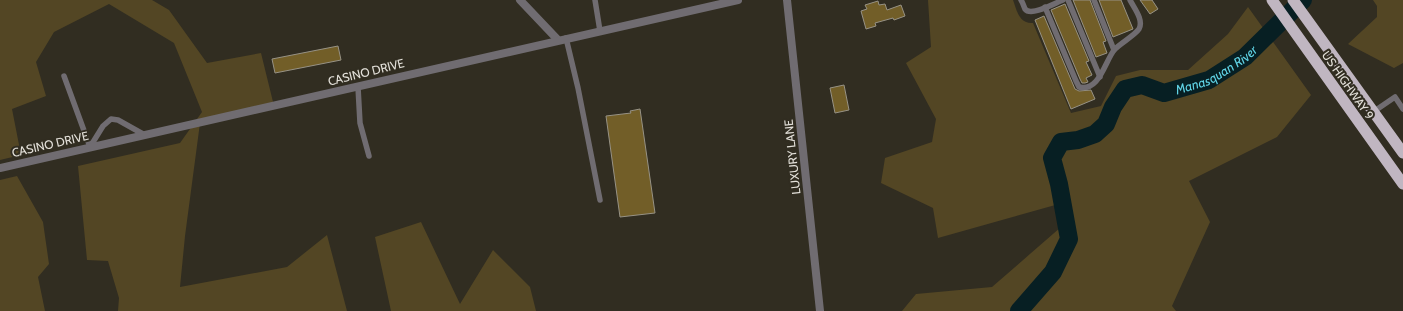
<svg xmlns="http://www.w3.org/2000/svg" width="1403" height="311" font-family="Cabin,sans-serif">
<rect width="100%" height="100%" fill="#312d21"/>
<g fill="#534624">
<path d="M0,0H152L169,10L207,63L261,53L274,106L200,123L185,236L180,287L287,267L327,235L347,311H118L119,298L108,261L87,260L78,166L180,143L202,112L174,43L109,4L54,32L36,62L46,96L12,109L21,155L0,160Z"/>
<path d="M928,0H1013C1017,11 1019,24 1033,23L1071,113L1101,106L1116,76L1140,70H1188L1228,34L1248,7L1311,95L1277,137L1189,181L1210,222L1172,306L1176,311H902L916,294L992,287L1061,227L1066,202L938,238L933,208L881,183L885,158L932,142L936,119L906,63L931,47Z"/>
<path d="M1373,0H1403V63L1394,68L1348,44L1377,17V6Z"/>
<path d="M17,176L43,222L49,264L38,277L45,311H0V180Z"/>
<path d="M421,222L460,304L493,250L530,287L536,311H391L375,237Z"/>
</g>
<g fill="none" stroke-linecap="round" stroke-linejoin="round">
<path stroke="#071f23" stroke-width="18" id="s1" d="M1019,311L1053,272L1069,239L1059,184L1052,158L1061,142L1078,140L1095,134L1106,124L1113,107L1125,89L1142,85L1164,93L1209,80L1245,57L1303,0"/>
</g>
<g fill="#725e28" stroke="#979285">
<path d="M1073,0H1090L1106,41L1103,42L1107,53L1096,57Z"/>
<path d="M1099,0H1121L1133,29L1113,37Z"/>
<path d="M1140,0H1152L1158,9L1150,14Z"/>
<path d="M878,1L879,5L885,4L887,10L901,5L905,16L894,20L893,18L875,23L876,26L866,29L861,11L867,9L865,5Z"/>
<path d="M1065,4L1089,61L1086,62L1092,75L1086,78L1088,82L1085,83H1082L1080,79L1051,10Z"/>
<path d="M1044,16L1075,89L1079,91L1091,90L1095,99L1071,109L1035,20Z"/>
<path d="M338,46L341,60L275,73L272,59Z"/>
<path d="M844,85L849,110L835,113L830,88Z"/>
<path d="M640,109L655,213L620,217L606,116L631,113L630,111Z"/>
</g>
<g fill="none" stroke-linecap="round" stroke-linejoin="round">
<g stroke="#706c71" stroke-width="5.5">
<path d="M595,0L600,31"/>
<path d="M1021,0C1023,3 1024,7 1025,9C1031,17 1055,3 1063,0"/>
<path d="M1068,0L1100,77"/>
<path d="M1094,0L1114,50"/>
<path d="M1045,7L1076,81L1079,87C1100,92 1105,60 1115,49C1121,43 1135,35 1139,29C1144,20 1134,8 1130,0"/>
<path d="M566,38L578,88L600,200"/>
<path d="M64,76L90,147"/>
<path d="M358,87L360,123L369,156"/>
<path d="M1373,112L1395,97L1403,109"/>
<path d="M90,147L103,126L111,119L118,120L143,134"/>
</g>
<g stroke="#706c71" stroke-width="8">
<path d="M520,0L558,40"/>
<path d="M787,0L820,311"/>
</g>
<path stroke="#706c71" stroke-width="8" d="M0,168L738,0"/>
<g stroke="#c0b6c1" stroke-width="11">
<path d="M1272,0L1403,184"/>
<path d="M1293,0L1403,153"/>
</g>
</g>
<g text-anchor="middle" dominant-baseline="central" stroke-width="4" stroke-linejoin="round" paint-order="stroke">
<g font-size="12" fill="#e3e0d9" stroke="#312d21">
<text transform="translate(366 72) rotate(-14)">CASINO DRIVE</text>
<text transform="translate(1348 85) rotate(55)">US HIGHWAY 9</text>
<text transform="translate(50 144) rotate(-13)">CASINO DRIVE</text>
<text transform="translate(792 157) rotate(-96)">LUXURY LANE</text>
</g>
<g font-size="13" font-style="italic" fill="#60d4e6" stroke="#312d21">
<text stroke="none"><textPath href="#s1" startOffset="378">Manasquan River</textPath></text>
</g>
</g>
</svg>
